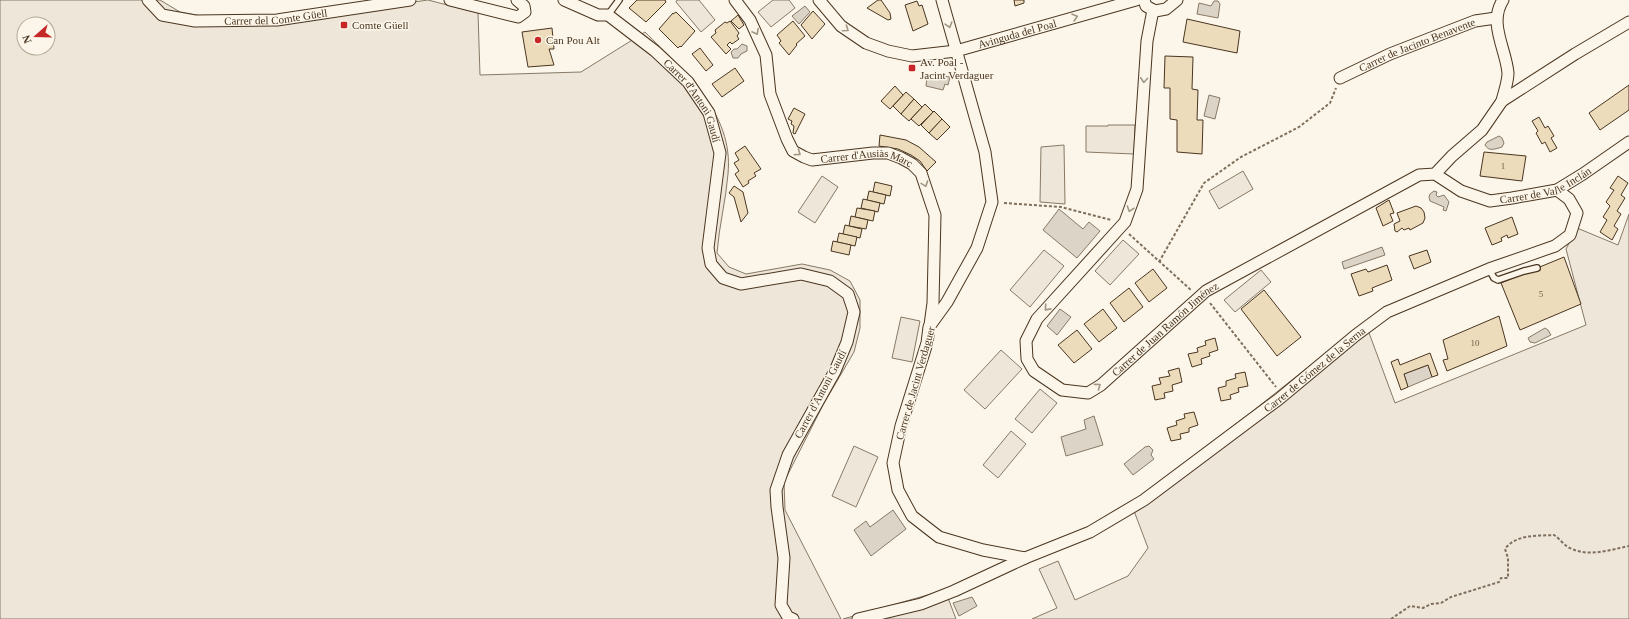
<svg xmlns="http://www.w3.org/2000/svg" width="1629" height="619" font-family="'Times New Roman',serif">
<rect width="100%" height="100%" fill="#fbf6e9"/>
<g fill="#ede6d9" stroke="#887966" fill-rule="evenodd">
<path d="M0,0H160L180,12L249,25L428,0L478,13L480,75L581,72L645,32C684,71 734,113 728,174C726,200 719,226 717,253L729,267L746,274L802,264L830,270L850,281L860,300V328L854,352L823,405L784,482L785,510L841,619H0ZM24,24H48V48H24Z"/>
<path d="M677,0H699L715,20L701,32L676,2Z"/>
<path d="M773,0H789L795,8L771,27L758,12Z"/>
<path d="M1108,125H1135L1134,154L1086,152V126H1108Z"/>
<path d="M1064,145L1065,204L1040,202L1041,147Z"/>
<path d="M1243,171L1253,189L1219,209L1209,191Z"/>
<path d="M822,176L838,187L815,223L798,212Z"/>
<path d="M1629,214V619H1032L1057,608L1039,569L1058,561L1075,600L1128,576L1148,548L1131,503L1249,414L1365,322L1395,403L1586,325L1566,249L1577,228L1618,245Z"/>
<path d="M1123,240L1139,254L1110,285L1095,271Z"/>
<path d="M1044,250L1064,266L1030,307L1010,290Z"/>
<path d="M1261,270L1271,282L1235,312L1224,300Z"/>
<path d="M901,317L920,321L912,362L892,358Z"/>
<path d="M1001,350L1022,369L985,409L964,390Z"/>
<path d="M1040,389L1057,403L1032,433L1015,419Z"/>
<path d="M1011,431L1026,444L998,478L983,465Z"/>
<path d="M854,446L878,457L856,507L832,496Z"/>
<path d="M945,590L956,619H843Z"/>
</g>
<g fill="#dcd4c6" stroke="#887966">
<path d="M1214,1H1218L1220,4L1218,18L1197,14L1199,3L1211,6Z"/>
<path d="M805,6L810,12L799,24L792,16Z"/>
<path d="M742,44L747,46V51L741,54L738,58H733L731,52L734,49H737Z"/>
<path d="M942,76L950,77L948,85L945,84L943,90L926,86L927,77L941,80Z"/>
<path d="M1209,95L1220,98L1215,119L1204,116Z"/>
<path d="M1499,136L1502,138L1504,143L1502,147C1495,149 1489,152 1485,145L1487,142Z"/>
<path d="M1434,191L1437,192L1436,195L1438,197L1444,195L1449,202L1446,211L1443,210L1444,207L1430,201L1429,197L1430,194Z"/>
<path d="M1059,209L1083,229L1089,222L1100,231L1077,258L1043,230Z"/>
<path d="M1382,247L1385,255L1344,269L1342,262Z"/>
<path d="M1060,309L1071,317L1057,335L1047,326Z"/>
<path d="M1545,328L1548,330L1551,335L1535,343L1530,342L1528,338Z"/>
<path d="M1428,365L1432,377L1408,387L1404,374Z"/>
<path d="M1094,416L1103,445L1066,456L1061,437L1086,429L1084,420Z"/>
<path d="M1149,446L1153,450L1151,455L1154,459L1133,475L1124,464L1145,447Z"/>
<path d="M893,510L906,529L871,556L854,530L866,521L870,527Z"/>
<path d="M972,597L977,606L959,616L953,603Z"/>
</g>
<g fill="#ecdcbc" stroke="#4a3520">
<path d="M637,0H665L666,2L646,22L629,8Z"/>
<path d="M878,0H881L890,13L891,19L888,20L867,8Z"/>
<path d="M1014,0H1024V3L1015,6Z"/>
<path d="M917,1L919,6L922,5L928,24L913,31L905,5Z"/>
<path d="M813,11L825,24L812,39L801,25Z"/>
<path d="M676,12L695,31L681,47L680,46L678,48L659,29L673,13V14Z"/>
<path d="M738,15L744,25L739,29L731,21Z"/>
<path d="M1187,19L1240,31L1237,53L1183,42Z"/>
<path d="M730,21L739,33L737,36L739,39L732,44L730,42L727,45L731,49L726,54L711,37L716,33L715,30L725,22L727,23Z"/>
<path d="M793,21L805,36L796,44L797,45L789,55L779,43L781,41L777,35Z"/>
<path d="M552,28L554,49H549L554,65L528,67L522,32Z"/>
<path d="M700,48L713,65L706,71L692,54Z"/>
<path d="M1165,56L1193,57L1192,89L1198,90L1197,120H1203L1202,154L1177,152V120L1170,119V88H1164Z"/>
<path d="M735,68L744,81L722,97L712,84Z"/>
<path d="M1629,85V110L1600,130L1589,113Z"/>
<path d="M895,86L903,95L890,109L881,101Z"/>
<path d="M906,92L914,99L901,114L893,106Z"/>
<path d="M914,99L922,107L909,121L901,114Z"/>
<path d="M925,104L933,112L919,126L911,119Z"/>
<path d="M794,108L805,114L795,134L793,133L794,126L791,124L792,121L788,119Z"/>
<path d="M934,111L942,119L929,133L921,125Z"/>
<path d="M1539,117L1545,128L1548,126L1554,136L1551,138L1557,148L1550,152L1545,142L1542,144L1536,133L1538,131L1532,121Z"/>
<path d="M942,119L950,127L937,140L929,133Z"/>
<path d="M880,135L906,140L919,147L936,162L927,171L920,161L911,155L898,149L879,146Z"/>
<path d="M745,146L761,169L754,173L756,176L748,181L749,183L743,187L735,174L739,171L734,163L739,160L735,153Z"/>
<path d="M1484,152L1526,156L1522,181L1480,176Z"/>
<path d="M1618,176L1628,183L1621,195L1625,198L1617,211L1621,214L1614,226L1618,229L1612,240L1600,232L1607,220L1603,217L1610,206L1606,202L1614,190L1610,188Z"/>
<path d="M875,182L892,186L890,196L873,192Z"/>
<path d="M734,186L743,192L748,213L741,222L734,197L729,193Z"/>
<path d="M869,191L886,195L884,204L867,200Z"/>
<path d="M863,199L880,203L878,212L861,208Z"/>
<path d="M1389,200L1394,213L1390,214L1393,221L1383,226L1376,208Z"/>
<path d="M1416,206L1421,208L1424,212L1425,218L1423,223L1410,230L1409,228L1404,230L1402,228L1397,232L1395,231L1394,224L1400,221L1397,213Z"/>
<path d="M857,208L875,211L873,221L855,217Z"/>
<path d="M851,216L868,220L866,229L849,226Z"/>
<path d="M1512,217L1518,234L1508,238L1507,235L1501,238L1502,241L1492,245L1485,228Z"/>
<path d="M845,225L862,229L860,238L843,234Z"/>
<path d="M839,233L857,237L855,246L837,242Z"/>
<path d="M833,241L851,245L849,255L831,251Z"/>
<path d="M1427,250L1431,262L1414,269L1409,256Z"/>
<path d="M1564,257L1581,304L1520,330L1501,283Z"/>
<path d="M1387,265L1392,280L1372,288L1373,291L1359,296L1351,274L1366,269L1368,272Z"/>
<path d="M1153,269L1167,288L1149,302L1135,283Z"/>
<path d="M1129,288L1143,307L1124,322L1110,303Z"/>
<path d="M1264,290L1301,337L1277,356L1241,309Z"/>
<path d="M1103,309L1117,328L1099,342L1084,324Z"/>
<path d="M1499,316L1507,346L1447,371L1443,360L1448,359L1443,340Z"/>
<path d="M1077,330L1092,349L1074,363L1058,345Z"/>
<path d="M1215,338L1218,350L1209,353L1210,356L1201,359L1202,364L1192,367L1188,354L1198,352L1197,348L1206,345L1205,341Z"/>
<path d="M1430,353L1438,375L1432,377L1428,365L1404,374L1408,387L1401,390L1391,362L1398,359L1400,365Z"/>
<path d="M1179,368L1182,382L1172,385L1173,391L1164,393L1165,398L1155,400L1152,386L1161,384L1159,378L1170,376L1168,371Z"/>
<path d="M1245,372L1248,386L1238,388L1239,392L1230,395L1231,399L1221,401L1218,388L1226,386V381L1236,378L1235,374Z"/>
<path d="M1194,412L1198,425L1189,428V432L1180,434L1181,439L1171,441L1167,428L1177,425L1176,421L1185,418L1184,414Z"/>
</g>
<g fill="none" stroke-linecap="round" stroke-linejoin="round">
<g stroke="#4a3520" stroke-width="8">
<g id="lane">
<path d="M608,15L619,0"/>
<path d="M1489,269L1494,278L1498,280L1524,271L1537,268"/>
</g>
</g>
<g stroke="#4a3520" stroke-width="13">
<g id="street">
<path id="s1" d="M148,0L162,15L195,21L277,20L410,0"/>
<path d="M450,0L518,17L525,12L524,6L517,0"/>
<path id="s2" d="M564,0L598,15H608L655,51L688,82L709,113L720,153L708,248L711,264L723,278L741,284L801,274L830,281L848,294L854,312L847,342L835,371L788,455L776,490L777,507L784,558L781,605L788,617L793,619"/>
<path id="s3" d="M735,0L750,20L766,55L770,94L787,139L793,151L804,157L812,160L873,153H888L901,158L912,164L921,173L935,215L933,303L930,325"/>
<path id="s4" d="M819,0L841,26L866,43L888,51L912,56L956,51L1136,0"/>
<path d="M942,0L985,152L992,202L977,248L947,302L929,327L927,343L901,426L893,463L898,490L912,516L939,537L983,550L1025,558"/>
<path d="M1144,0L1146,6L1155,11L1166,9L1177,0"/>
<path id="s5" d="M1153,10L1147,41L1137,189L1125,222L1037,319L1026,341L1027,359L1034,371L1062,390L1088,393L1101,385L1206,291L1419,175L1435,174L1452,156L1482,130L1502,101L1575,54L1629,22"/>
<path id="s6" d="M1340,78L1390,54L1475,21L1496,18"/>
<path d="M1502,101C1504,92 1508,82 1508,73C1506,49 1488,23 1503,0"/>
<path id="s7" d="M1435,174L1461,191L1490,201L1512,198L1557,190L1583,174L1629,142"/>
<path id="s8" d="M858,619L921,604L954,591L1025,558L1090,532L1144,500L1279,399L1356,335L1387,312L1489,269L1555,246L1570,235L1577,213L1569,199L1557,190"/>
</g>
</g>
<g stroke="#7f6f5c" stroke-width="2" stroke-dasharray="3 2" stroke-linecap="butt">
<path d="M1004,203L1061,207L1111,220"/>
<path d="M1129,234L1191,290"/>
<path d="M1159,262L1204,183L1241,157L1299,127L1330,103L1336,88"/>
<path d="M1210,303L1276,387"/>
<path d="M1391,619L1410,606L1423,608L1431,604L1441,603L1451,597L1499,582L1501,578H1508V558L1505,549C1516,534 1537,536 1554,535C1559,538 1563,544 1568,547C1587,558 1609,550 1629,546"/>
</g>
<use href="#lane" stroke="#fbf6e9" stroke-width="5.5"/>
<use href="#street" stroke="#fbf6e9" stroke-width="11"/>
</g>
<defs><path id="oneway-chevron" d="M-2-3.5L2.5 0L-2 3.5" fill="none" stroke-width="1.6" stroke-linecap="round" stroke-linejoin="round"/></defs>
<g stroke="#a29684">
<use href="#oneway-chevron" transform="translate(1075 17) rotate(-16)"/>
<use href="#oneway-chevron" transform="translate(949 25) rotate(74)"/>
<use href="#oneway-chevron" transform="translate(846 29) rotate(35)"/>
<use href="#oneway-chevron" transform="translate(756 32) rotate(63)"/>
<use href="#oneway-chevron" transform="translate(1144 80) rotate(94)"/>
<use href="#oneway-chevron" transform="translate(798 153) rotate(36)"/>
<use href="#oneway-chevron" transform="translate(925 184) rotate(70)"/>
<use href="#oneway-chevron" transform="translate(1130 209) rotate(109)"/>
<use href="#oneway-chevron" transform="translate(1047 308) rotate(132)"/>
<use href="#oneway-chevron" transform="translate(1098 386) rotate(-36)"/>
</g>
<g fill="#c62828" stroke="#fbf6e9" stroke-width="1.5">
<rect x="340" y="21" width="8" height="8" rx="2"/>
<circle cx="538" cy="40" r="4"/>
<rect x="908" y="64" width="8" height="8" rx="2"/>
</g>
<g text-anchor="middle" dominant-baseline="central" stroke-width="3" stroke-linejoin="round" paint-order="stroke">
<g font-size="9" fill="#725f47">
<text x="1503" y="166">1</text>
<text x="1541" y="294">5</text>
<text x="1475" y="343">10</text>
</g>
<g font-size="11" fill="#4a3520" stroke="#fbf6e9">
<text stroke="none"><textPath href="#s1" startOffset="135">Carrer del Comte Güell</textPath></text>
<text stroke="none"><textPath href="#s4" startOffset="220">Avinguda del Poal</textPath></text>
<text stroke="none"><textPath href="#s6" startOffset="84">Carrer de Jacinto Benavente</textPath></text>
<text stroke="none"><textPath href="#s2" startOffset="170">Carrer d'Antoni Gaudí</textPath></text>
<text stroke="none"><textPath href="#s3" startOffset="241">Carrer d'Ausiàs Marc</textPath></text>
<text stroke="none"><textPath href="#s7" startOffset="120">Carrer de Valle Inclán</textPath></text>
<text stroke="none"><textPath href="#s5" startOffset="563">Carrer de Juan Ramón Jiménez</textPath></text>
<text stroke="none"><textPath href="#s8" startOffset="526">Carrer de Gómez de la Serna</textPath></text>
<text transform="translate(915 383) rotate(-74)">Carrer de Jacint Verdaguer</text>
<text transform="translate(820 394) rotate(-62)">Carrer d'Antoni Gaudí</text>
</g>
<g font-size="11" fill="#4a3520" stroke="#fbf6e9" text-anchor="start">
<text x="352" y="25">Comte Güell</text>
<text x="546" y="40">Can Pou Alt</text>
<text x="920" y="62">Av. Poal -<tspan x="920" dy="13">Jacint Verdaguer</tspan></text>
</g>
</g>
<g transform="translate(36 36) rotate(250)"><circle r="19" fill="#fbf6e9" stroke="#b4a999"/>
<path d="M0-3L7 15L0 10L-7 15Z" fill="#c62828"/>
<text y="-6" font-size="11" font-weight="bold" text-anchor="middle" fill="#4a3520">N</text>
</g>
</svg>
